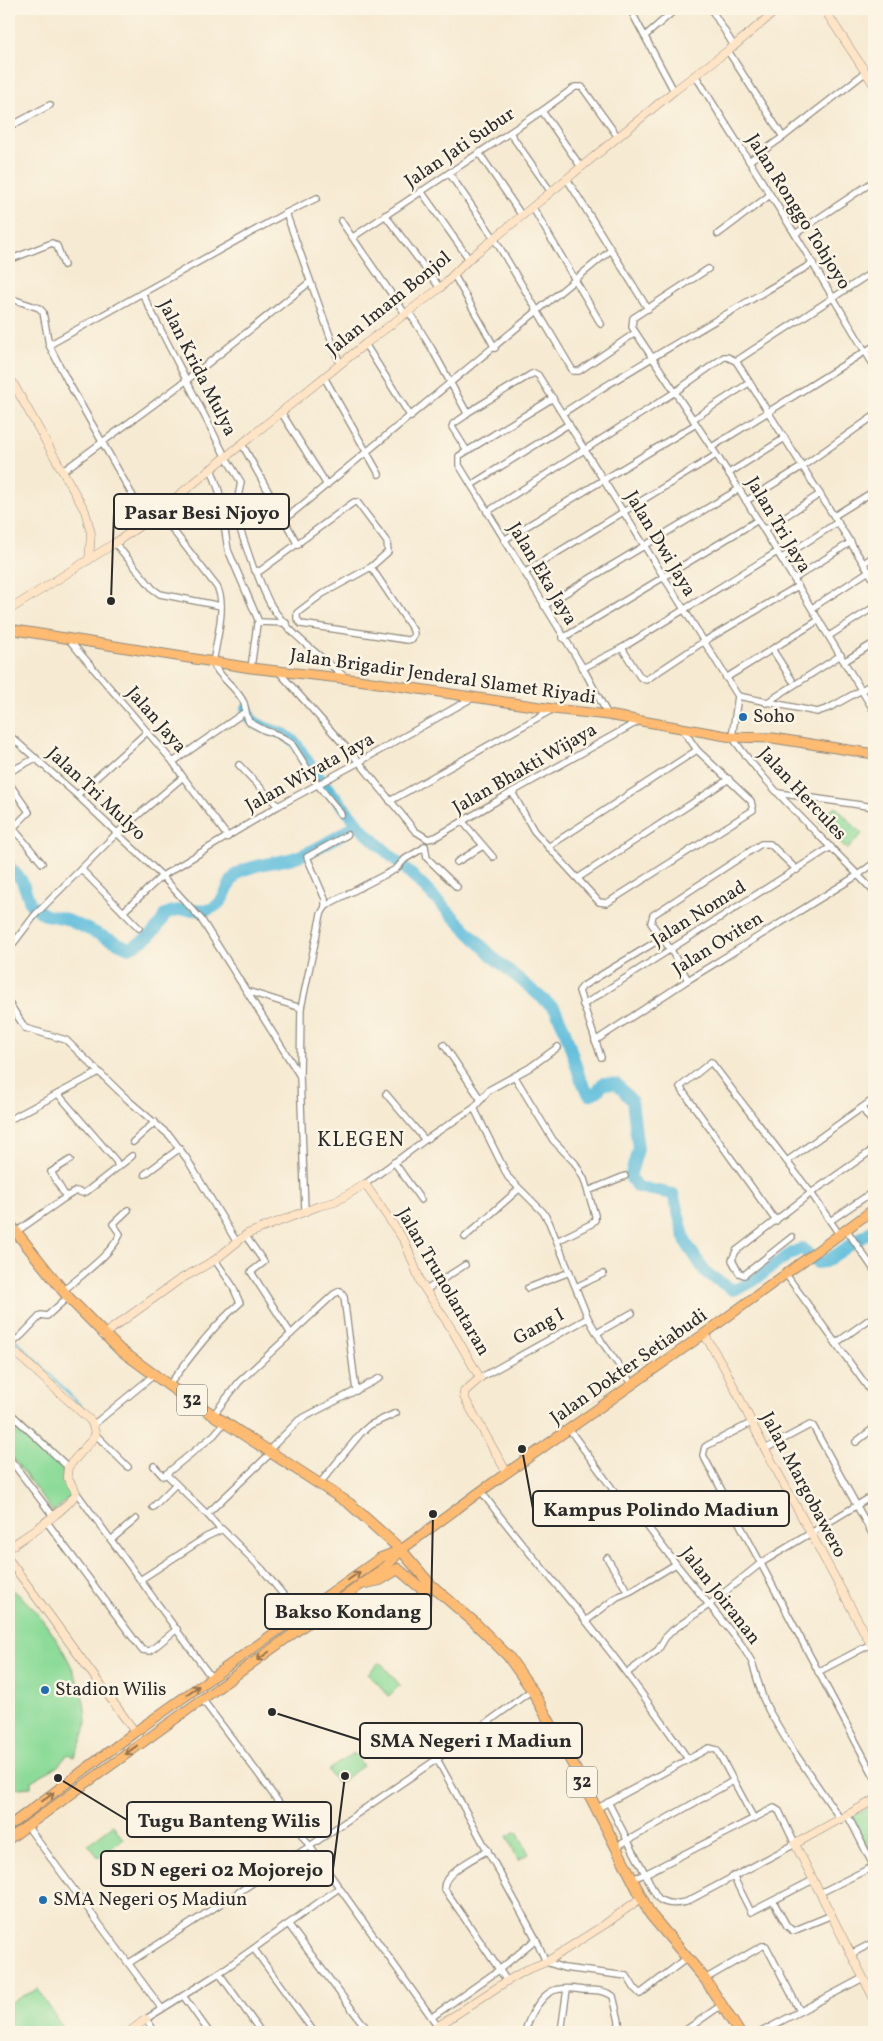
<svg xmlns="http://www.w3.org/2000/svg" width="883" height="2041" font-family="Vollkorn,serif">
<rect width="100%" height="100%" fill="#fcf5e5"/>
<filter id="ink" filterUnits="userSpaceOnUse"><feTurbulence type="fractalNoise" baseFrequency=".02" numOctaves="2"/><feDisplacementMap in="SourceGraphic" scale="10" xChannelSelector="R" yChannelSelector="G"/><feConvolveMatrix kernelMatrix="1 2 1 2 8 2 1 2 1" color-interpolation-filters="sRGB"/></filter>
<filter id="wash" filterUnits="userSpaceOnUse"><feTurbulence type="fractalNoise" baseFrequency=".0096" numOctaves="4" result="noise"/><feDisplacementMap in="SourceGraphic" scale="20" xChannelSelector="R" yChannelSelector="G"/><feGaussianBlur stdDeviation="1.12" result="paint"/><feColorMatrix in="noise" values="0 0 0 0 0 0 0 0 0 0 0 0 0 0 0 0 0 1.4 0 .05"/><feComposite in="paint" operator="in"/></filter>
<g filter="url(#wash)">
<rect width="100%" height="100%" fill="#f6ead2"/>
<g fill="#8ddb99" stroke="#5c8362">
<path d="M835,806L862,834L847,850L819,821Z"/>
<path d="M9,1415L63,1467V1478L72,1495L53,1512L9,1453Z"/>
<path d="M9,1587C45,1612 86,1677 86,1721C86,1733 79,1747 74,1757L68,1754L58,1766L31,1781V1787L9,1789Z"/>
<path d="M380,1662L400,1685L389,1696L368,1673Z"/>
<path d="M354,1753L363,1766L337,1784L328,1770Z"/>
<path d="M874,1805V1860L850,1817Z"/>
<path d="M113,1825L123,1839L99,1858L88,1844Z"/>
<path d="M517,1831L529,1854L518,1860L507,1836Z"/>
<path d="M38,1989L65,2032H9V2003Z"/>
</g>
<g fill="none" stroke-linecap="round" stroke-linejoin="round">
<path stroke="#5dbddc" stroke-width="2" d="M9,1333L96,1421"/>
<g stroke="#5dbddc" stroke-width="12">
<path d="M247,708L250,718L256,723L266,728L284,734L295,742L319,778L365,832L413,876L494,958L555,1009L564,1028L580,1078L589,1095L598,1091L603,1083L617,1084L632,1101L638,1149L630,1177L637,1187L673,1194L686,1243L706,1273L733,1290C760,1283 777,1257 803,1248L817,1263L825,1262L874,1229"/>
<path d="M9,866L22,881L31,905L45,915L63,918L129,948C146,941 158,931 165,914C182,906 191,912 206,910C229,906 225,879 241,871C257,864 276,863 293,858C316,851 338,837 358,823"/>
</g>
</g>
</g>
<g filter="url(#ink)">
<g fill="none" stroke-linecap="round" stroke-linejoin="round">
<g stroke="#908a7e" stroke-width="8">
<g id="street">
<path d="M630,9L674,91"/>
<path d="M711,9L734,46"/>
<path d="M645,36L676,9"/>
<path d="M728,51L783,137"/>
<path d="M695,75L795,234L874,366"/>
<path d="M542,111L581,167"/>
<path d="M9,127L50,105"/>
<path d="M510,133L551,192"/>
<path d="M479,153L522,216"/>
<path d="M749,161L783,137L866,72"/>
<path d="M449,173L494,238L573,371H579L635,333"/>
<path d="M567,179L648,309"/>
<path d="M421,191L469,259"/>
<path d="M533,208L601,324"/>
<path d="M286,213L340,364"/>
<path d="M385,215L440,288"/>
<path d="M341,221L406,315"/>
<path d="M718,234L770,195"/>
<path d="M795,234L874,181"/>
<path d="M353,237L542,111L575,87H582L618,137"/>
<path d="M9,260L52,243L57,246L64,265"/>
<path d="M708,269L633,318L632,327L739,489L874,711"/>
<path d="M454,275L495,348"/>
<path d="M142,293L225,456L241,482L237,502L238,516L241,532L254,570L260,571L354,502H357L387,542L388,552L371,567L322,594L297,613V619L301,624L407,640L412,639L414,634L413,630L371,567"/>
<path d="M9,298L39,308L43,312L49,345L67,380L147,521"/>
<path d="M409,312L432,349L467,413"/>
<path d="M365,344L411,417"/>
<path d="M49,345L286,213L317,198"/>
<path d="M736,361L874,271"/>
<path d="M324,377L379,474"/>
<path d="M553,398L467,451L459,456V465L583,668L608,715"/>
<path d="M281,412L327,485"/>
<path d="M563,413C644,360 730,313 813,263"/>
<path d="M693,419L749,383"/>
<path d="M242,444L298,545"/>
<path d="M712,447L874,346"/>
<path d="M467,451L452,427L453,424L465,416L467,413L530,375L534,373L538,375L738,696L732,737C772,794 827,841 874,892"/>
<path d="M211,468L219,491L228,550L259,622"/>
<path d="M63,471L187,380L310,282"/>
<path d="M729,473L785,438"/>
<path d="M471,485L569,424"/>
<path d="M746,501L803,466L874,416"/>
<path d="M158,511L217,587C227,604 216,643 213,663C219,678 237,687 244,703C246,710 246,716 249,722L264,730L278,735L291,743L318,785L341,814"/>
<path d="M487,512L675,392L724,357H727L736,361L874,580"/>
<path d="M834,516L874,491"/>
<path d="M284,520L611,250"/>
<path d="M764,530L820,494"/>
<path d="M504,540L696,424"/>
<path d="M115,543L153,589L160,594L221,606"/>
<path d="M782,558L838,522"/>
<path d="M864,563L874,556"/>
<path d="M256,571C261,583 265,596 272,607C290,635 321,656 346,678"/>
<path d="M524,573L716,455"/>
<path d="M794,579L851,542"/>
<path d="M544,606L739,489"/>
<path d="M812,608L869,571"/>
<path d="M829,636L874,607"/>
<path d="M563,638L758,520"/>
<path d="M622,648L640,677L646,680L703,642L798,586"/>
<path d="M772,649L792,680"/>
<path d="M845,661L874,643"/>
<path d="M251,668L257,624L259,622L286,623"/>
<path d="M583,668L622,648L777,552"/>
<path d="M279,672L359,762L415,831L428,839L436,837L512,792L639,721"/>
<path d="M726,678L819,620"/>
<path d="M738,696L817,712L829,708L874,683"/>
<path d="M766,703L841,655"/>
<path d="M9,735L77,795L162,876L201,919L300,1076"/>
<path d="M173,762L245,712"/>
<path d="M239,765L278,806"/>
<path d="M9,772L36,758"/>
<path d="M183,777L228,837"/>
<path d="M9,783L29,812L13,828L42,863"/>
<path d="M512,792L534,831L599,902L607,903L753,810L751,801L697,750L682,728"/>
<path d="M778,793L874,807"/>
<path d="M77,795L147,732"/>
<path d="M390,801L553,709"/>
<path d="M463,822L493,857"/>
<path d="M425,846L427,858L457,887"/>
<path d="M548,847L697,750"/>
<path d="M457,862L483,846"/>
<path d="M81,869L139,928"/>
<path d="M578,878L729,779"/>
<path d="M9,893V894"/>
<path d="M325,907V899L307,857L347,835"/>
<path d="M123,912L162,876L278,806L359,762L474,697"/>
<path d="M9,949L35,915L117,833L183,777L173,762L69,640"/>
<path d="M688,980L671,950L651,923L653,915L761,844H770L797,870"/>
<path d="M247,991L301,1008"/>
<path d="M9,1003L25,1028L66,1040L128,1100L170,1136L187,1159L236,1241"/>
<path d="M583,1005L831,847"/>
<path d="M595,1041L688,980L858,875L874,863"/>
<path d="M444,1045L481,1100"/>
<path d="M601,1057L579,991L583,986L662,938"/>
<path d="M515,1077L553,1140L575,1163L584,1179L595,1215V1220L591,1224L557,1241"/>
<path d="M58,1094L116,1161L118,1167L86,1192L83,1193L76,1191L66,1197"/>
<path d="M386,1094L425,1140"/>
<path d="M474,1108L508,1177L543,1212L549,1222L588,1318L602,1342L633,1385"/>
<path d="M862,1108L874,1125"/>
<path d="M9,1120L99,1072"/>
<path d="M133,1142L155,1122"/>
<path d="M787,1161L874,1099"/>
<path d="M394,1162L421,1200"/>
<path d="M118,1167L132,1156"/>
<path d="M145,1174L180,1148"/>
<path d="M365,1184L425,1140L474,1108L489,1090L529,1068L558,1047"/>
<path d="M588,1191L625,1176"/>
<path d="M305,1211L300,1076L301,1008L321,914L325,907L332,902L396,869L405,859L425,847"/>
<path d="M776,1221L680,1087L711,1062L811,1193L839,1234"/>
<path d="M830,1221L874,1191"/>
<path d="M846,1229L874,1270"/>
<path d="M16,1232L66,1197L51,1172L70,1160"/>
<path d="M245,1235L264,1262L251,1272L291,1334"/>
<path d="M465,1237L519,1189"/>
<path d="M792,1237L744,1275L739,1273L732,1260L736,1251L811,1193L874,1149"/>
<path d="M785,1273L874,1396"/>
<path d="M576,1287L603,1274"/>
<path d="M528,1288L570,1272"/>
<path d="M426,1290L465,1265"/>
<path d="M63,1291C79,1277 113,1253 120,1234L113,1224L128,1210"/>
<path d="M597,1333L632,1313"/>
<path d="M836,1343L874,1316"/>
<path d="M9,1346L22,1335L41,1315L47,1316L68,1297"/>
<path d="M480,1378L588,1318"/>
<path d="M169,1385C192,1355 211,1328 240,1303L232,1285L215,1260"/>
<path d="M9,1412L68,1467"/>
<path d="M214,1414L239,1382L334,1294L340,1291L344,1297L356,1391"/>
<path d="M751,1423L708,1445L705,1447L703,1455L874,1776"/>
<path d="M93,1425L154,1375"/>
<path d="M569,1429L614,1491L644,1522L676,1564L741,1644L752,1662L763,1698L769,1711L790,1746L841,1820"/>
<path d="M96,1435L128,1467"/>
<path d="M856,1442L874,1428"/>
<path d="M765,1449L810,1425L813,1426L874,1537"/>
<path d="M269,1450L299,1420L380,1378"/>
<path d="M9,1458L53,1516"/>
<path d="M154,1466L163,1476L166,1474L207,1514"/>
<path d="M166,1474L214,1435L225,1422"/>
<path d="M320,1483L361,1433L370,1425L396,1413"/>
<path d="M481,1491C514,1537 552,1578 586,1621C622,1666 656,1712 688,1759"/>
<path d="M76,1492L211,1677"/>
<path d="M153,1507L176,1484"/>
<path d="M46,1521L142,1650L150,1651L177,1629"/>
<path d="M222,1529L262,1569L300,1615"/>
<path d="M111,1540L136,1519"/>
<path d="M607,1558L628,1592"/>
<path d="M140,1580L206,1537L221,1530L207,1514L272,1452"/>
<path d="M586,1621L617,1597L631,1591L676,1564"/>
<path d="M866,1636L874,1632"/>
<path d="M818,1672L871,1644"/>
<path d="M627,1673L658,1650L665,1638L673,1630L710,1604L761,1563L874,1495"/>
<path d="M202,1699L257,1772L442,2032"/>
<path d="M437,1759L536,1939L546,1962L564,1968L627,1976L635,1989L640,1994L687,1958"/>
<path d="M608,1802C621,1828 634,1853 648,1879C651,1885 654,1894 659,1899C667,1905 677,1904 686,1902L795,1844L779,1811L774,1808L645,1874L632,1879"/>
<path d="M596,1809L709,1748L717,1750L754,1819"/>
<path d="M848,1816L874,1867"/>
<path d="M27,1826L162,2009"/>
<path d="M616,1847L733,1781"/>
<path d="M488,1850C475,1858 444,1872 444,1888L507,1981"/>
<path d="M733,1876L751,1912L813,1880"/>
<path d="M820,1893L874,1866"/>
<path d="M773,1901L787,1926L793,1931L832,1915"/>
<path d="M289,1925L369,2032"/>
<path d="M254,1949L314,2032"/>
<path d="M851,1954L874,1942"/>
<path d="M129,1963L310,1846L437,1759L532,1690"/>
<path d="M219,1973L261,2032"/>
<path d="M705,1979L762,1946H766L800,2011"/>
<path d="M184,1997L209,2032"/>
<path d="M432,2017L499,1970L536,1939"/>
<path d="M155,2032L146,2019L219,1973L339,1888"/>
<path d="M525,2032C529,2017 542,1990 560,1989C567,1988 576,1989 583,1990C594,1990 604,1990 613,1996L619,2021V2032"/>
<path d="M561,2032L567,1989"/>
<path d="M683,2032L723,2004"/>
<path d="M761,2032L863,1978"/>
</g>
</g>
<g stroke="#908a7e" stroke-width="9">
<g id="secondary">
<path d="M824,9L874,85"/>
<path d="M9,376L85,511L91,533L89,560"/>
<path d="M9,610L115,543L147,521L365,344L440,288L469,259L674,91L734,46L778,9"/>
<path d="M704,1334L724,1367L765,1449L874,1650"/>
<path d="M103,1335L179,1280L215,1260L247,1234L319,1206L335,1202L365,1184L405,1242L421,1283L451,1328L480,1378L464,1392V1397L507,1473"/>
<path d="M9,1347L91,1421L96,1435L68,1467L67,1477L76,1492C73,1506 23,1538 9,1548"/>
<path d="M9,1560L135,1732"/>
<path d="M874,1800L795,1844L874,1999"/>
<path d="M129,2032L146,2019"/>
<path d="M429,2032L507,1981L526,1970L546,1962L604,1925L641,1898"/>
</g>
</g>
<g stroke="#908a7e" stroke-width="11">
<g id="primary">
<path d="M9,629L251,668L358,680L553,709L608,715L732,737L773,738L874,754"/>
<path d="M9,1826L135,1732L380,1558L401,1550"/>
<path d="M9,1839L388,1565L401,1550L481,1491L704,1334L874,1209"/>
</g>
</g>
<g stroke="#908a7e" stroke-width="12">
<g id="highway">
<path d="M9,1223L68,1297L119,1349L175,1390L350,1504L401,1550L430,1584L474,1622L508,1656L532,1690L589,1794L650,1914L705,1979L739,2032"/>
<path d="M361,1584L380,1580L398,1569L417,1585L423,1589L431,1585"/>
</g>
</g>
<use href="#street" stroke="#fff" stroke-width="5.5"/>
<use href="#secondary" stroke="#ffe4c6" stroke-width="8"/>
<use href="#primary" stroke="#ffbb71" stroke-width="9"/>
<use href="#highway" stroke="#ffbb71" stroke-width="10"/>
</g>
<defs><path id="oneway-shaft" d="M-6 0H5M1.5-3L5.5 0L1.5 3" fill="none" stroke-width="1.6" stroke-linecap="round" stroke-linejoin="round" transform="scale(1.25)"/></defs>
<g stroke="#95734e">
<use href="#oneway-shaft" transform="translate(354 1576) rotate(-35)"/>
<use href="#oneway-shaft" transform="translate(263 1656) rotate(145)"/>
<use href="#oneway-shaft" transform="translate(193 1690) rotate(-35)"/>
<use href="#oneway-shaft" transform="translate(131 1750) rotate(144)"/>
<use href="#oneway-shaft" transform="translate(48 1797) rotate(-36)"/>
</g>
</g>
<g fill="#1f6fb2" stroke="#fcf5e5" stroke-width="2">
<circle cx="743" cy="717" r="5"/>
<circle cx="45" cy="1690" r="5"/>
<circle cx="43" cy="1900" r="5"/>
</g>
<g text-anchor="middle" dominant-baseline="central" stroke-width="5" stroke-linejoin="round" paint-order="stroke">
<g fill="#fcf5e5" stroke="#6a6863" stroke-width="1">
<rect x="177" y="1384.5" width="30" height="31" rx="4"/>
<rect x="567" y="1766.5" width="30" height="31" rx="4"/>
</g>
<g font-size="18" font-weight="bold" fill="#2b2b2b">
<text x="192" y="1400">32</text>
<text x="582" y="1782">32</text>
</g>
<g font-size="19" fill="#2b2b2b" stroke="#fcf5e5">
<text transform="translate(460 148) rotate(-34)">Jalan Jati Subur</text>
<text transform="translate(798 212) rotate(58)">Jalan Ronggo Tohjoyo</text>
<text transform="translate(389 304) rotate(-39)">Jalan Imam Bonjol</text>
<text transform="translate(197 368) rotate(63)">Jalan Krida Mulya</text>
<text transform="translate(778 525) rotate(59)">Jalan Tri Jaya</text>
<text transform="translate(660 544) rotate(59)">Jalan Dwi Jaya</text>
<text transform="translate(542 574) rotate(59)">Jalan Eka Jaya</text>
<text transform="translate(443 677) rotate(8)">Jalan Brigadir Jenderal Slamet Riyadi</text>
<text transform="translate(156 720) rotate(49)">Jalan Jaya</text>
<text transform="translate(525 769) rotate(-30)">Jalan Bhakti Wijaya</text>
<text transform="translate(310 773) rotate(-29)">Jalan Wiyata Jaya</text>
<text transform="translate(96 794) rotate(43)">Jalan Tri Mulyo</text>
<text transform="translate(802 794) rotate(47)">Jalan Hercules</text>
<text transform="translate(699 914) rotate(-32)">Jalan Nomad</text>
<text transform="translate(718 944) rotate(-32)">Jalan Oviten</text>
<text transform="translate(443 1282) rotate(60)">Jalan Trunolantaran</text>
<text transform="translate(539 1327) rotate(-29)">Gang I</text>
<text transform="translate(629 1367) rotate(-35)">Jalan Dokter Setiabudi</text>
<text transform="translate(803 1485) rotate(62)">Jalan Margobawero</text>
<text transform="translate(720 1596) rotate(52)">Jalan Joiranan</text>
</g>
<g font-size="19" fill="#2b2b2b" stroke="#fcf5e5" text-anchor="start">
<text x="753" y="717">Soho</text>
<text x="55" y="1690">Stadion Wilis</text>
<text x="53" y="1900">SMA Negeri 05 Madiun</text>
</g>
<g font-size="21" letter-spacing="1" fill="#2b2b2b" stroke="#fcf5e5">
<text x="361" y="1140">KLEGEN</text>
</g>
</g>
<path fill="none" stroke="#2b2b2b" stroke-width="2" d="M111 601L114 512M522 1449L533 1509M433 1514L431 1611M272 1712L360 1740M58 1778L127 1820M345 1776L333 1869"/>
<g fill="#2b2b2b" stroke="#fcf5e5" stroke-width="2">
<circle cx="111" cy="601" r="5"/>
<circle cx="522" cy="1449" r="5"/>
<circle cx="433" cy="1514" r="5"/>
<circle cx="272" cy="1712" r="5"/>
<circle cx="58" cy="1778" r="5"/>
<circle cx="345" cy="1776" r="5"/>
</g>
<g fill="#fcf5e5" stroke="#2b2b2b" stroke-width="2">
<rect x="114" y="494" width="175" height="35" rx="5"/>
<rect x="533" y="1491" width="256" height="35" rx="5"/>
<rect x="265" y="1594" width="166" height="35" rx="5"/>
<rect x="360" y="1723" width="222" height="35" rx="5"/>
<rect x="127" y="1802" width="204" height="35" rx="5"/>
<rect x="101" y="1851" width="232" height="35" rx="5"/>
</g>
<g font-size="20" text-anchor="middle" font-weight="bold" fill="#2b2b2b">
<text x="202" y="519">Pasar Besi Njoyo</text>
<text x="661" y="1516">Kampus Polindo Madiun</text>
<text x="348" y="1618">Bakso Kondang</text>
<text x="471" y="1747">SMA Negeri 1 Madiun</text>
<text x="229" y="1827">Tugu Banteng Wilis</text>
<text x="217" y="1876">SD N egeri 02 Mojorejo</text>
</g>
<rect width="883" height="2041" fill="none" stroke="#fcf5e5" stroke-width="30"/>
</svg>
